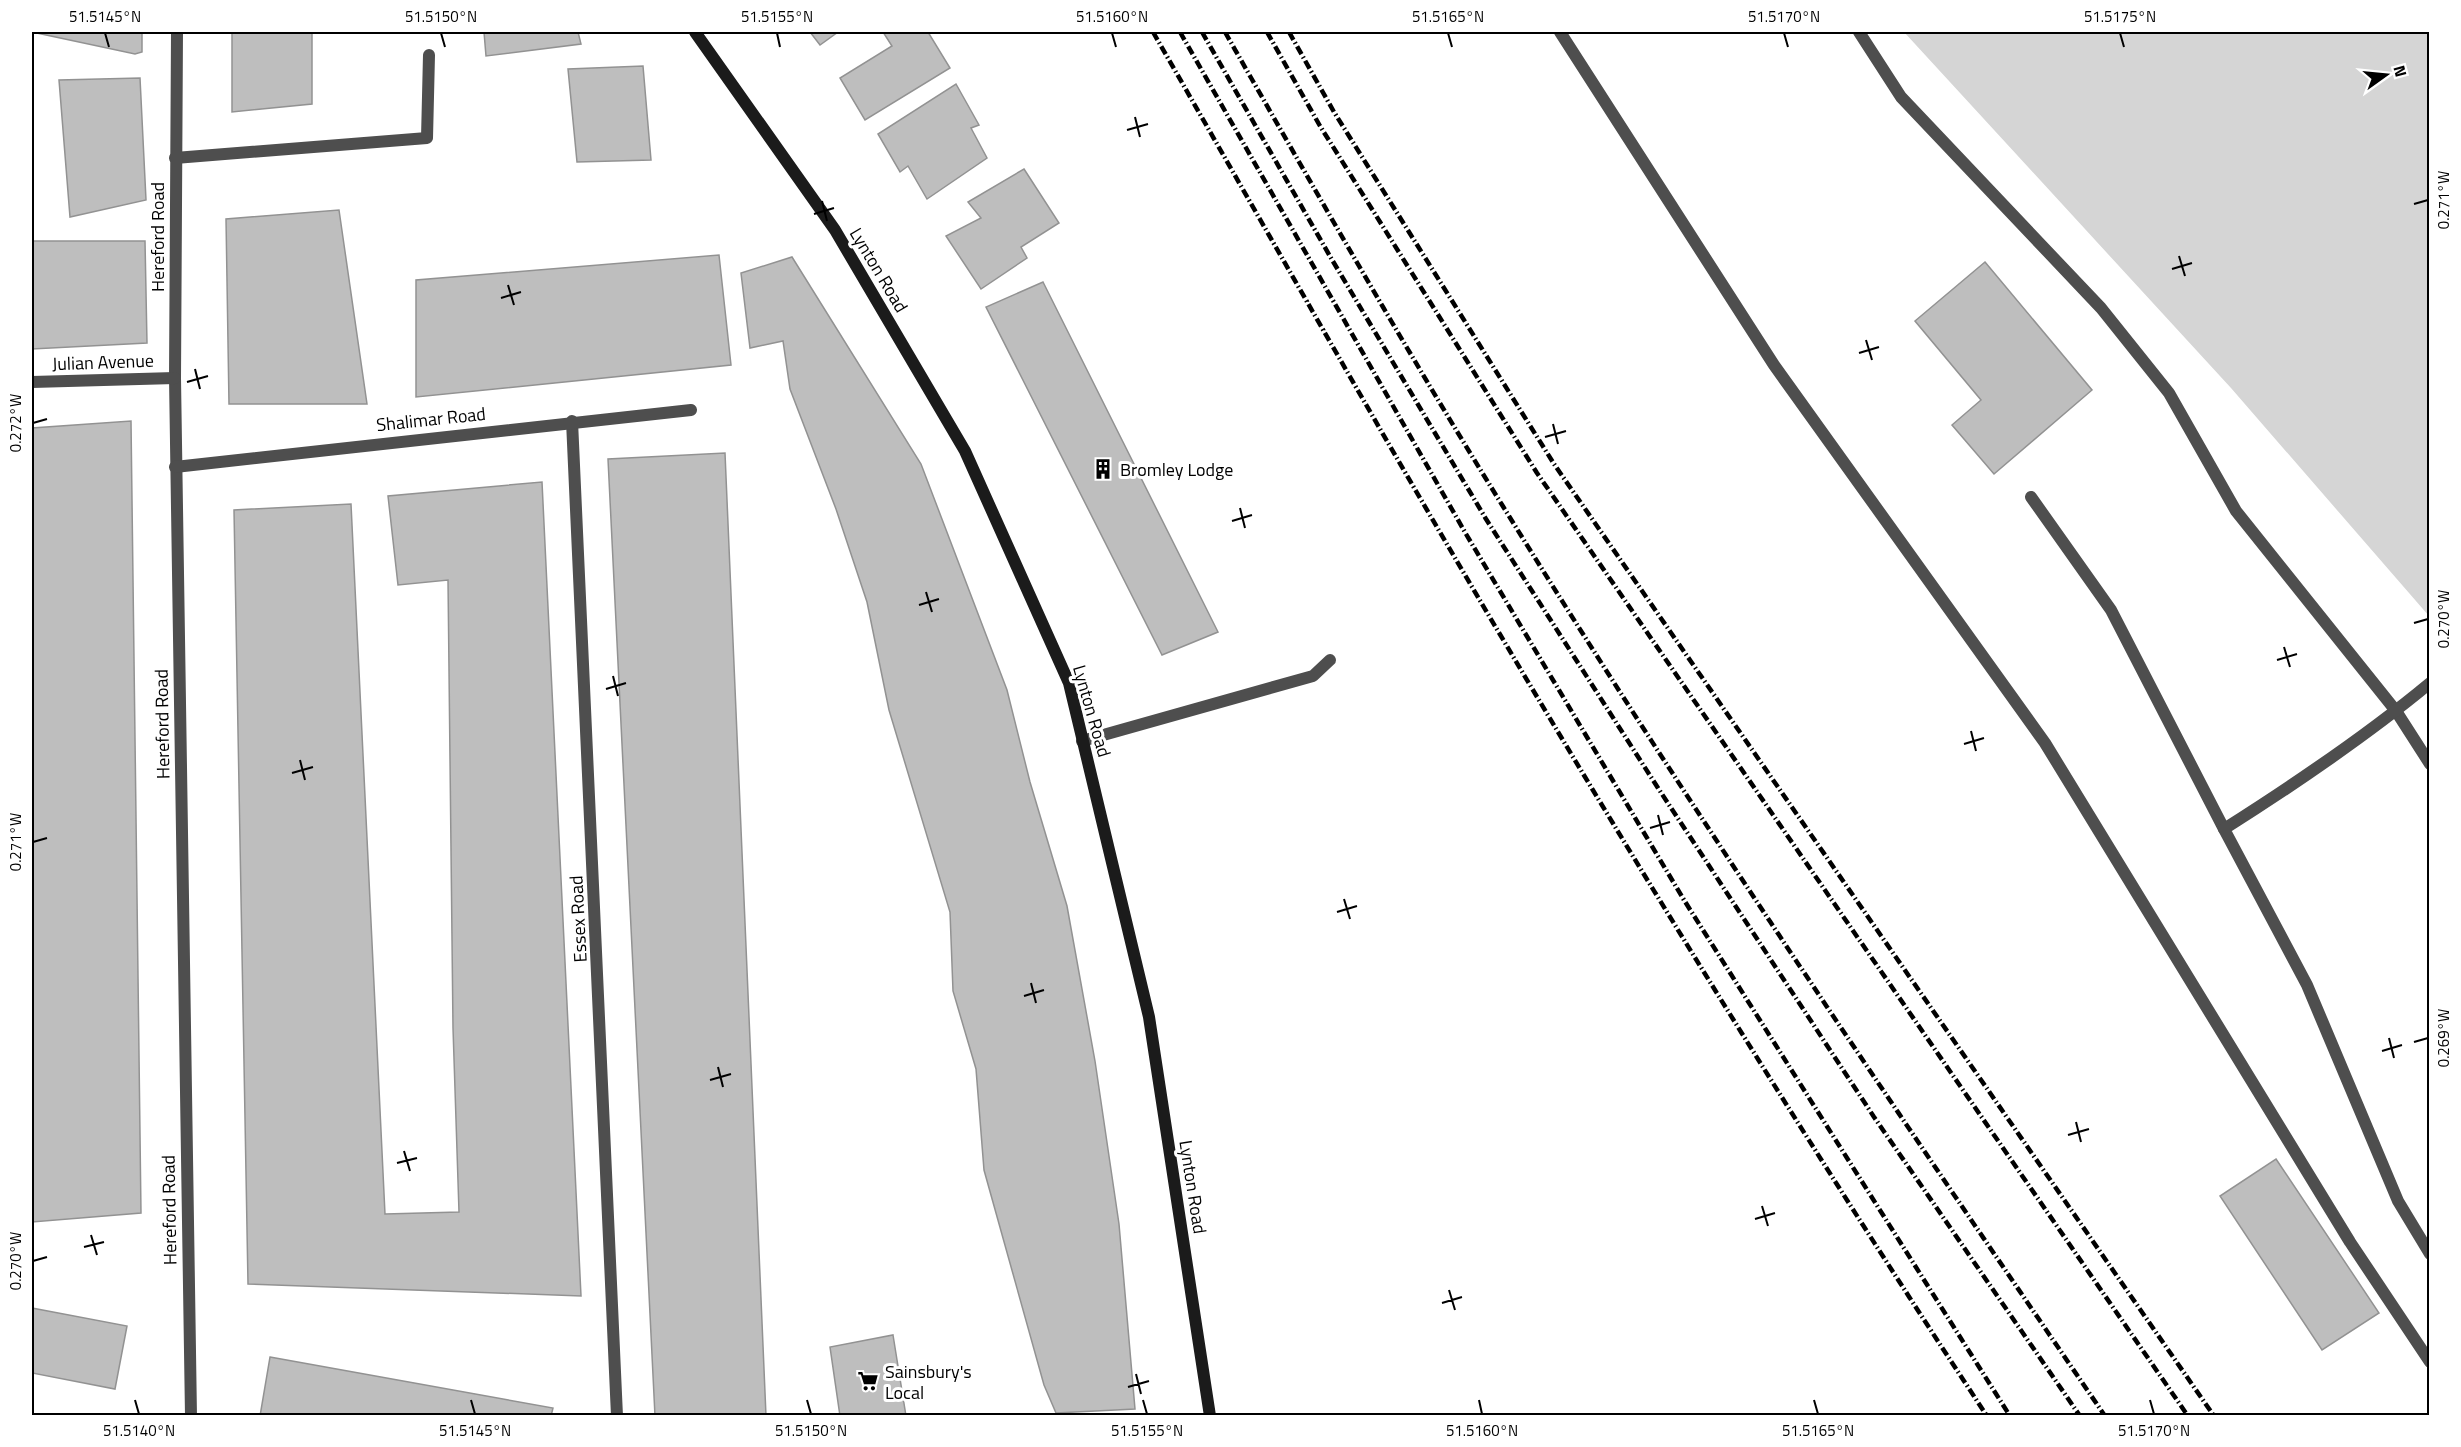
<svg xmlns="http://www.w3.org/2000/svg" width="2461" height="1447" font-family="'Titillium Web',sans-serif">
<rect width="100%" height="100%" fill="#fff"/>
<path fill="#d5d5d5" d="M1904,32H2429V616L2231,388Z"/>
<g fill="#bebebe" stroke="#929292" stroke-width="1.5">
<path d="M32,32H142V52L135,54Z"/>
<path d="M232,32H312V104L232,112Z"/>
<path d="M484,32H578L581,44L486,56Z"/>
<path d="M810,32H838L820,45Z"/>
<path d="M883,32H928L950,68L865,120L840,78L892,46Z"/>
<path d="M643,66L651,160L577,162L568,69Z"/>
<path d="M140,78L146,200L70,217L59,80Z"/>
<path d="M956,84L979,125L971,128L987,158L927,199L908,166L900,172L878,134Z"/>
<path d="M1024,169L1059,223L1021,247L1027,258L981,289L946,236L981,218L968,202Z"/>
<path d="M339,210L367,404H229L226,219Z"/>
<path d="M32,241H145L147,343L32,349Z"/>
<path d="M719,255L731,365L416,397V280Z"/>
<path d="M792,257L921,464L1007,690L1030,782L1067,906L1095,1061L1119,1224L1135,1409L1056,1413L1044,1385L984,1170L976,1069L953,991L950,912L889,710L867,602L836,509L790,389L783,341L750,348L741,273Z"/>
<path d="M1985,262L2092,390L1994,474L1952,425L1981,400L1915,321Z"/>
<path d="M1043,282L1218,632L1162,655L986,307Z"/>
<path d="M131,421L141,1213L32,1222V428Z"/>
<path d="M725,453L766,1416H655L608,459Z"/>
<path d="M542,482L581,1296L248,1284L234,510L351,504L385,1214L459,1212L453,1028L448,580L398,585L388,496Z"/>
<path d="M2276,1159L2379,1313L2322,1350L2220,1196Z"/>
<path d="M32,1308L127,1326L115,1389L32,1373Z"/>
<path d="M893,1335L906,1416H840L830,1347Z"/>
<path d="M270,1357L553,1408L551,1416H260Z"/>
</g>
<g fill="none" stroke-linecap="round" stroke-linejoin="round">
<g stroke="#4e4e4e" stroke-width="12">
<path d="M1560,32L1774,365L2045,743L2350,1242L2430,1362"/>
<path d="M1859,32L1901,97L2101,308L2169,393L2236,511L2396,711L2430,764"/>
<path d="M175,158L427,138L429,55"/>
<path d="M2031,497L2111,610L2224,829"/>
<path d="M2430,683C2365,737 2295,784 2224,829L2307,985L2398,1201L2430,1254"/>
<path d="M1082,741L1313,676L1330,660"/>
</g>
<g stroke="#4e4e4e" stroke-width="12">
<path d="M177,32L175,378L191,1416"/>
<path d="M32,382L175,378"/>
<path d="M572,421L617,1416"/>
<path d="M175,467L691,410"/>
</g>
<path stroke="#1b1b1b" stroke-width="12" d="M695,32L835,230L965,451L1069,683L1149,1017L1210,1416"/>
<g stroke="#000" stroke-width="4.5" stroke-dasharray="9 3 1.5 3" stroke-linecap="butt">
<path d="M1153,32C1251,203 1348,375 1448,546C1620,840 1799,1131 1987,1416"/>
<path d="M1180,32L1466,534L1684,900L2010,1416"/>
<path d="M1202,32L1331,258L1486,519L1658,788L1874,1117L2080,1416"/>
<path d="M1225,32C1316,192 1407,352 1504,508C1695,817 1900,1116 2105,1416"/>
<path d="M1267,32L1320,126L1537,473L2188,1416"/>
<path d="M1289,32L1334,112L1554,464L2214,1416"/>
</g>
</g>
<path fill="none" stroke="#000" stroke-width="2" d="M105,33L109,47M441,33L445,47M777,33L780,47M1112,33L1116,47M1448,33L1452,47M1784,33L1788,47M2120,33L2124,47M1135,117L1140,137M1127,130L1148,124M822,201L827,221M2414,204L2428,200M814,214L834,208M2179,256L2185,276M2172,269L2192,263M508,285L514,305M501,298L521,292M1866,340L1872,360M1859,353L1879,347M195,369L200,389M187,382L208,376M33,423L47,419M1553,424L1558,444M1545,437L1566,431M1240,508L1245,528M1232,521L1252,515M926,592L932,612M919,605L939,599M2414,623L2428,619M2284,647L2290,667M2277,660L2297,654M613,676L618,696M606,689L626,683M1971,731L1976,751M1964,744L1984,738M300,760L305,780M292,773L313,767M1658,815L1663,835M1650,828L1670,822M33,842L47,838M1344,899L1350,919M1337,912L1357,906M1031,983L1036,1003M1024,996L1044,990M2389,1038L2394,1058M2414,1042L2428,1038M2382,1051L2402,1045M718,1067L723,1087M710,1080L731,1074M2076,1122L2081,1142M2068,1135L2089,1129M404,1151L410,1171M397,1163L417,1158M1762,1206L1768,1226M1755,1219L1775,1213M91,1235L97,1255M84,1247L104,1242M33,1261L47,1257M1449,1290L1455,1310M1442,1303L1462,1297M1136,1374L1141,1394M1128,1387L1149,1381M135,1400L139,1414M471,1400L475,1414M807,1400L811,1414M1143,1400L1147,1414M1479,1400L1482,1414M1814,1400L1818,1414M2150,1400L2154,1414"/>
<defs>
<g id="building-bare" transform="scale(1.62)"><path d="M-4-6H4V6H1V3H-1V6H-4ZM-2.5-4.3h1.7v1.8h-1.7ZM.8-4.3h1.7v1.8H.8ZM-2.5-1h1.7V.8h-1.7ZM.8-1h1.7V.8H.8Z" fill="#000" stroke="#fff" stroke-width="2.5" paint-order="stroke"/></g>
<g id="supermarket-bare" transform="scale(1.62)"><path d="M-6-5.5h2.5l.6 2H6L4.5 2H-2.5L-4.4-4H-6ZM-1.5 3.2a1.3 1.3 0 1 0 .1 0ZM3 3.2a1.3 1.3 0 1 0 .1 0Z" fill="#000" stroke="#fff" stroke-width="2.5" paint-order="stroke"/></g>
</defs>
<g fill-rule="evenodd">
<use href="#building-bare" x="1103" y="469"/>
<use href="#supermarket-bare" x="868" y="1381"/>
</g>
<g text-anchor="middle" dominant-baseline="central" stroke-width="6" stroke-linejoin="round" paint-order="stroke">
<g font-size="18" fill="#000" stroke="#fff">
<text transform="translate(157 237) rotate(-90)">Hereford Road</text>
<text transform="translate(879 270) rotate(59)">Lynton Road</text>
<text transform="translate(103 362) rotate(-2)">Julian Avenue</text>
<text transform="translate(431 419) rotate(-6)">Shalimar Road</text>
<text transform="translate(1092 711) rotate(74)">Lynton Road</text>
<text transform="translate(162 724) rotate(-91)">Hereford Road</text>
<text transform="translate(578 919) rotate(-93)">Essex Road</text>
<text transform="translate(1193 1187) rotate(81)">Lynton Road</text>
<text transform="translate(169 1210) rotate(-91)">Hereford Road</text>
</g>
<g font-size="18" fill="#000" stroke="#fff" text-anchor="start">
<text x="1120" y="469">Bromley Lodge</text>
<text x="885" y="1371">Sainsbury's<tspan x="885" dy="21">Local</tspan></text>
</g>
</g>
<rect width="2461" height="1447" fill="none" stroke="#ffffff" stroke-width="66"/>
<g transform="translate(2386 75) rotate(75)" stroke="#ffffff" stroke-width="4.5" paint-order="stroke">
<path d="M0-4.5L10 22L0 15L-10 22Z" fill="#000000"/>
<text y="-9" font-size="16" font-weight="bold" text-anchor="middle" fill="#000000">N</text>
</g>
<rect x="33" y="33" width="2395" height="1381" fill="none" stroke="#000" stroke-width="2"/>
<g font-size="15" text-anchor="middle" fill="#000">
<text x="105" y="22">51.5145°N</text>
<text x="441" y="22">51.5150°N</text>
<text x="777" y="22">51.5155°N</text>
<text x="1112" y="22">51.5160°N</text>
<text x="1448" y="22">51.5165°N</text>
<text x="1784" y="22">51.5170°N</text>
<text x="2120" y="22">51.5175°N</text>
<text transform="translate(2444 200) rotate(-90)" y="5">0.271°W</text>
<text transform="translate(16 423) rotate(-90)" y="5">0.272°W</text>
<text transform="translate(2444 619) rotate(-90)" y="5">0.270°W</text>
<text transform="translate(16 842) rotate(-90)" y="5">0.271°W</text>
<text transform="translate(2444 1038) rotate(-90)" y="5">0.269°W</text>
<text transform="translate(16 1261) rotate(-90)" y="5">0.270°W</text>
<text x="139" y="1436">51.5140°N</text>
<text x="475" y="1436">51.5145°N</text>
<text x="811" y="1436">51.5150°N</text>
<text x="1147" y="1436">51.5155°N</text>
<text x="1482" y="1436">51.5160°N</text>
<text x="1818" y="1436">51.5165°N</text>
<text x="2154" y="1436">51.5170°N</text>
</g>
</svg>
